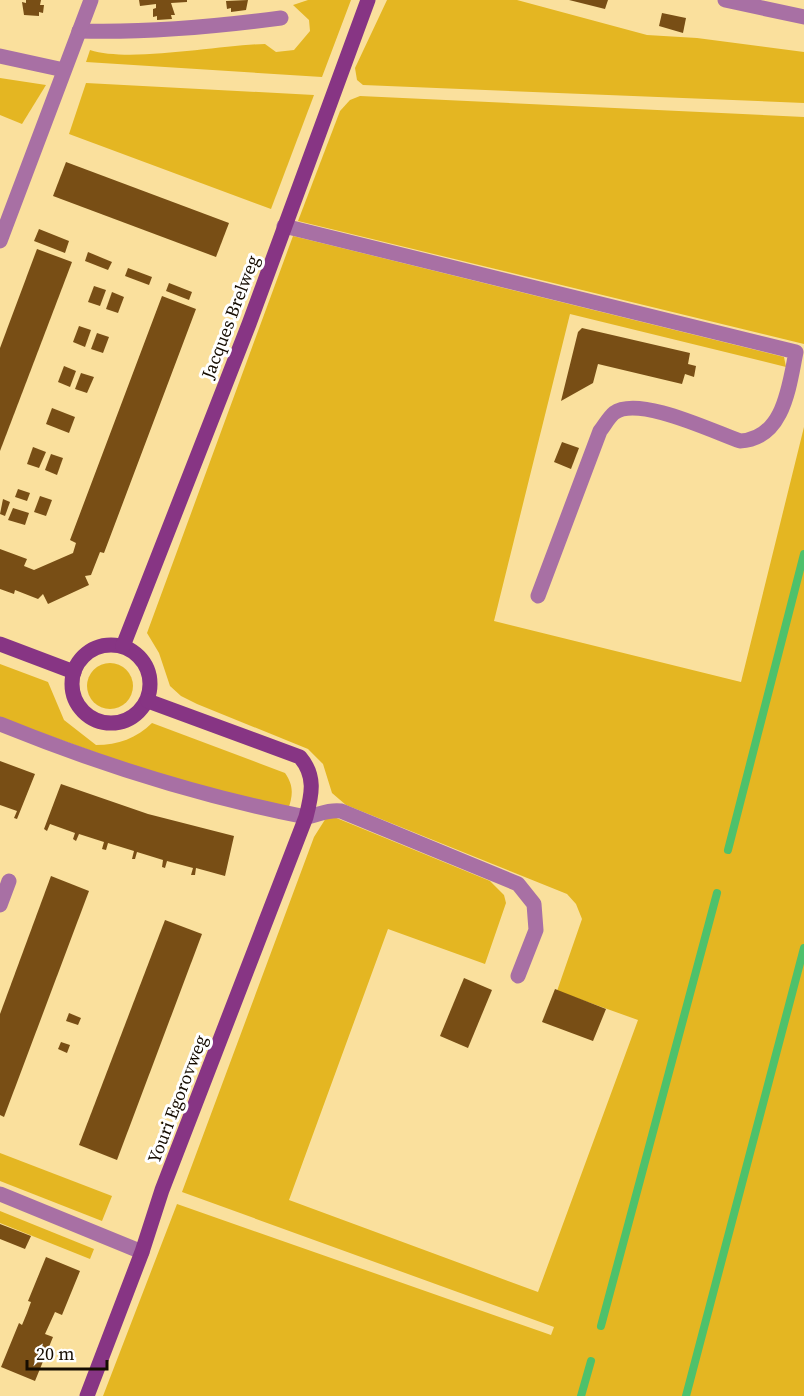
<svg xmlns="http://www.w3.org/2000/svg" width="804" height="1396" font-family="'Source Serif 4',serif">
<rect width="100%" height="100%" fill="#fae09d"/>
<g fill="#e4b622">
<path d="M308,0H351L322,77L86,62L90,50C130,63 219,45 265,44L276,52L294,50L310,31L309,20L293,5Z"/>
<path d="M387,0H517L647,35L697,38L804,52V103L363,85L357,80L355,68Z"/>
<path d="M0,78L46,85L22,124L0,115Z"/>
<path d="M86,83L314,95L271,209L69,134Z"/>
<path d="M360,96L804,117V344L298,221L340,111L350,100Z"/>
<path d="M293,236L784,357L786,367L570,314L494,621L741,682L804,427V1396H103L177,1204L551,1335L554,1327L182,1192L314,837L326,818L334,817L490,881L504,895L506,903L485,964L388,929L289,1200L538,1292L638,1020L557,991L582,919L576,904L567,894L346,805L332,793L323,764L308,749L197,704L181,696L170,686L159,653L147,633Z"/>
<circle cx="110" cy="686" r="23"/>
<path d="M0,664L48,682L64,720L96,745C118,745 137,738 152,723L285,773C294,786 293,795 288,810L172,780L0,718Z"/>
<path d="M0,1153L112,1196L102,1221L0,1181Z"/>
<path d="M0,1211L94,1249L90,1259L0,1223Z"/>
</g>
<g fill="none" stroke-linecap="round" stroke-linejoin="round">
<g stroke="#4ec16b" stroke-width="8">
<path d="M728,850L804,554"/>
<path d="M601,1326L717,893"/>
<path d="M581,1396L591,1361"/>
<path d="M686,1396L804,948"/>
</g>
</g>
<g fill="#784e15">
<path d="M26,0H41L40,5H44L43,13L39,12V16L24,15L22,2L26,3Z"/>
<path d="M139,0H187V2L171,3L175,15H171L172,19L157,20V16L153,17V9L156,8V4L140,6Z"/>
<path d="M248,0L246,10L231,12V8L227,9L226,1Z"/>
<path d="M569,0H608L605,9Z"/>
<path d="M662,13L686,18L683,33L659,26Z"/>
<path d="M66,162L229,223L216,257L53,196Z"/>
<path d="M39,229L69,241L65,253L34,241Z"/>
<path d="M37,249L72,262L0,451V348Z"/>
<path d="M88,252L112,262L108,270L85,261Z"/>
<path d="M128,268L152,277L149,285L125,276Z"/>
<path d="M169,283L192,292L189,300L166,291Z"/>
<path d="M94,286L106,290L100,306L88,302Z"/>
<path d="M112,292L124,297L118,313L106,309Z"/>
<path d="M162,296L196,309L104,553L100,552L91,575L85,576L89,585L48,604L43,594L38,599L15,590L14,594L0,589V549L27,559L24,566L34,570L73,553L76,543L70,540Z"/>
<path d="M79,326L91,330L85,347L73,342Z"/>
<path d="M582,328L690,353L688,364L696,366L694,377L685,374L682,384L598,364L593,383L561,401L578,332Z"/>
<path d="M97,333L109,337L103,353L91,349Z"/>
<path d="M64,366L76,371L70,387L58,382Z"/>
<path d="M81,373L94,377L87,393L75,389Z"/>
<path d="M52,408L75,417L69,433L46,424Z"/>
<path d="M562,442L579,448L571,469L554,462Z"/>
<path d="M33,447L46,452L39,468L27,464Z"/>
<path d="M51,454L63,458L57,475L45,470Z"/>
<path d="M18,489L30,493L27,501L15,497Z"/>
<path d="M40,496L52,500L46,516L34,512Z"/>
<path d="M3,499L10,502L5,516L0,514Z"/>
<path d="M13,508L29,513L25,525L8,520Z"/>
<path d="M0,761L35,774L17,819L14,818L17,811L0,805Z"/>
<path d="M61,784L148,814L234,836L225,876L196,868L195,875H191L193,868L167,861L165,868L162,867L163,860L137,852L135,859H132L134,851L108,843L106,850L102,849L104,842L79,834L76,841L73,839L75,833L50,824L47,831L44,829Z"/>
<path d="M51,876L89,891L4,1117L0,1115V1014Z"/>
<path d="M165,920L202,934L117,1160L79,1145Z"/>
<path d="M464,978L492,990L468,1048L440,1036Z"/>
<path d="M555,989L606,1009L593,1041L542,1022Z"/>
<path d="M69,1013L81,1018L78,1025L66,1021Z"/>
<path d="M61,1042L70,1045L67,1053L58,1049Z"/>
<path d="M0,1224L31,1236L25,1249L0,1239Z"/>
<path d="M46,1257L80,1271L62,1315L55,1312L45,1334L53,1337L35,1381L1,1367L19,1323L22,1325L27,1313L31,1302L28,1301Z"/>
</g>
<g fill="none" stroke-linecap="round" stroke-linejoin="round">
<g stroke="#a870a4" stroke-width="15">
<path d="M284,226L796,352C789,386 784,439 740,441C714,432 638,395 614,413C609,417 604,426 600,431L538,596"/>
<path d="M306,817C319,815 328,809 341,811L518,884L534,904L536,930L518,976"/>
</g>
<g stroke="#a870a4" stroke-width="15">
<path d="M725,0L804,17"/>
<path d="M79,31C148,33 213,27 281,18"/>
<path d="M0,56L64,70"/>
<path d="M0,241L91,0"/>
<path d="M0,724C101,765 199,796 306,817"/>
<path d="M0,905L9,881"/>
<path d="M0,1194L142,1252"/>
</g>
<g stroke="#873584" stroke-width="15">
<path d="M0,644L74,672"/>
<circle cx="111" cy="684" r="39"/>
<path d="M123,646L249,324L368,0"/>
<path d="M87,1396L142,1252L162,1190L306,817C312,794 316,776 300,757L148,701"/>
</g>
</g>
<g text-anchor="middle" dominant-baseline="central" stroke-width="6" stroke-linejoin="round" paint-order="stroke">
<g font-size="18" fill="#150c00" stroke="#fff">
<text transform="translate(230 317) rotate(-69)">Jacques Brelweg</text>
<text transform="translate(177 1099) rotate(-69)">Youri Egorovweg</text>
</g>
</g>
<path d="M27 1360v9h80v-9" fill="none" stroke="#150c00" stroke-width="3"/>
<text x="36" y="1360" font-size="18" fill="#150c00" stroke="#ffffff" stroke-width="4.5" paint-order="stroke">20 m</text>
</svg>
